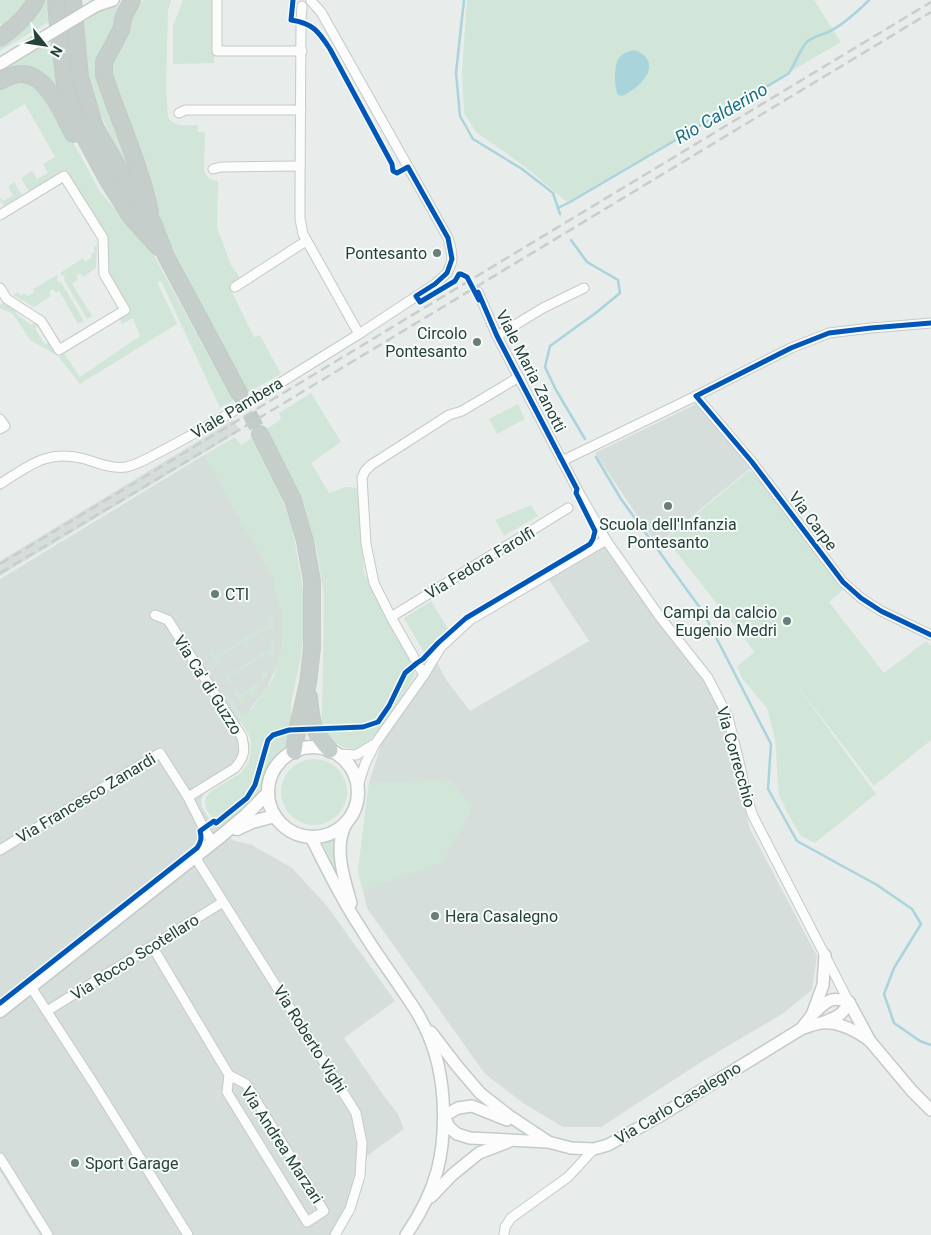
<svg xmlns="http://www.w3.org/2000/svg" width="931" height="1235" font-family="Roboto,sans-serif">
<rect width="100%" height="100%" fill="#e8edeb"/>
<g fill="#d6dedb">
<path d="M696,404L752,467L657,545L595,453Z"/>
<path d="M233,420L240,431L0,576V561Z"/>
<path d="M204,455L278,572L284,625L281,658L267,687L240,723L246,735L250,746L247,761L240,770L221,783L208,790L203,795L201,801L202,807L213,826L223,827L232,840L252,845L292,868L327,906L395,1001L344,1038L384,1096L398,1114L404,1129L367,1156L355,1203L339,1235H40L0,1171V579Z"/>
<path d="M609,540L615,550L714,683L750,829L817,956L812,990L782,1014L706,1059L601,1127H563L523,1103L485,1074L367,908L358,871L369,783L381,745L411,695L435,659L447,681L470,711L589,641L545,574Z"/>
</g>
<g fill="#d1e6d8">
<path d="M0,0H30L0,32V28L2,23L0,24Z"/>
<path d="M42,0H48L49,22L0,51V44Z"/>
<path d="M144,0H171L168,11L166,86L168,117C174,128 187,125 198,125V132H205L204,170C207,178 210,180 218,181L217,227L231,265L240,278L229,286L254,337L260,335L281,374L247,393L164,231L110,73L111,62L132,15L136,7Z"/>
<path d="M183,0H215L214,63L173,64V26Z"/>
<path d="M467,0H814L841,42L567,202L524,166L476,132L464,113L462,72Z"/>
<path d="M112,6H122L116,29L102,52L138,189C121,156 102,123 91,87C86,66 85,44 84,22L102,9Z"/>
<path d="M51,42L57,82L62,102L53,86L0,74V70L39,47L40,48Z"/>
<path d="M22,79L44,92L58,119L78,151L100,192L152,252L233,401L220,408L161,281L157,282L177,324L80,384L58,356L30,340L13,314L0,308V305L5,302L17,309L15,313L31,325L35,321L39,325L35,328L45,345L49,342L59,357L64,353L80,377L140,336L133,318L122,324L120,319L131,312L109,274L108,238L64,170L29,191L21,178L32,171L37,179L48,173L43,164L55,157L25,104L0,119V87Z"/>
<path d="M14,182L22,195L4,206L1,201H0V199L1,198L4,201L13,195L8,187Z"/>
<path d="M97,245L96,268L83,277L80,273L76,276L78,279L72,284L92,316L87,319L64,280L65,276L61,275L60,273L83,258L85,262L92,257L91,254L95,252L93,248Z"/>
<path d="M57,275V281L61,282L84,321L78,324L59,291L56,293L53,289L49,292L51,296L34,307L13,295L18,292L21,296L25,293L27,296L35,292L33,289Z"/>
<path d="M311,393L341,442L311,463L329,493L345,487L357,488L364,572L374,594L415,671L414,677C404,692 374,743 360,748C354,750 346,749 341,746C329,740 325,731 322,719L324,596L317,551L304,504L267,429L281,419L279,413Z"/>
<path d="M518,404L525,419L497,434L489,419Z"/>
<path d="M235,437L241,445L252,438L274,480L282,498L289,518L295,542L300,571L304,596V629L301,656L291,704V726L272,732L265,739L254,784L247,797L215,821C207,812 200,802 210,792L241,773L249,762L251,746L250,737L225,696L229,697L241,715L252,709L274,677L283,640L282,616L272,576L204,455Z"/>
<path d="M750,470L762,483L844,589L829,602L884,673L926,641L931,646V740L874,786L793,680L876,794L815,843L801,836L789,816L779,795L775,739L767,708L742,678L737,666L755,652L666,539Z"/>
<path d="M531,505L538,516L504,536L495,520Z"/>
<path d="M431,601L448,629L425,654L404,618Z"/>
<path d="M271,616L273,617L274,629L273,632L269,627L246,641L249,646L246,648L243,642L217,658L220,663L218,664L210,652L212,651L216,656L271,623L267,617Z"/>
<path d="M273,641L275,643L273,657L271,659L268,653L229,677L232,683L230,684L222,671L224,670L228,675L272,648L269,643Z"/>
<path d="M265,672L268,673L252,697L249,692L241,697L244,703L242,704L234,691L236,690L240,695L263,680L260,675Z"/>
<path d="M289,733C289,753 273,755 266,772C262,781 263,791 257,798C248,809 234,817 223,825L218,826L216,824L248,799L256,785L269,741L274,737Z"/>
<circle cx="314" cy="792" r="33"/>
<path d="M449,779L472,807L443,862L363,891L358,871L369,783Z"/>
<path d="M334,840L336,871L323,844Z"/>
</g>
<path fill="#a9d4db" d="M634,50C640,52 644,54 647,59C656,74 634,91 622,96L618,95C614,86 613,60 622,55C625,52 631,51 634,50Z"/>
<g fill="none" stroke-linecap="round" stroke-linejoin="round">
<g stroke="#a9d4db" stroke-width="2.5">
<path d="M464,0L456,73L460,116L473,139L522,169L553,193L560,214"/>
<path d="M558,208L570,202L788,74C796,64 799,49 808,41C813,37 820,35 826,33C840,27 858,11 869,0"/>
<path d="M571,240L587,262L618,280L620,293L597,312L550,346L545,367L556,390L585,439"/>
<path d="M596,457L621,499L703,612L771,744L768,789L797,841L877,885L912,909L921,924L894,968L884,994L894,1023L920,1041L931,1045"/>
</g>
<path stroke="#c1cbc8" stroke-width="15" stroke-dasharray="15 8" stroke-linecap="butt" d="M239,393L260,434"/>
<g stroke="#c5cac8" stroke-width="11">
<g id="minor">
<path d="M217,0V51H302"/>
<path d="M302,6L301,21L300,191V219L303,234L359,334"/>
<path d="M179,113L185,110H301"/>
<path d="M213,169L221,167L300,166"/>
<path d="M0,215L64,176L103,238L104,274L125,310L59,350L41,321L7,299L0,288"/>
<path d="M235,287L306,241"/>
<path d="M478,292L497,336L577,489L606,540L660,617L708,678L728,717L741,770L746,795L753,816L849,1002"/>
<path d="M497,336L543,308L584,288"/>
<path d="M264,393L359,334L435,284L447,273L451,264L452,259L451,249L448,238L321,12L311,1"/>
<path d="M696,396L752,462L843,582L861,598L881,611L931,635"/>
<path d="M0,419L5,426L0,429"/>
<path d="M562,461L696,396L791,348L829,333L871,328L931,323"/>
<path d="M0,484C30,465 47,449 85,459C98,463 112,469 126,467C136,465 145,460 154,455C178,443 202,429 225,416"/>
<path d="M155,615L168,620L242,737C245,751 245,756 235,768L188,797"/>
<path d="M391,617L568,508"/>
<path d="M424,675L391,617L374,583L366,544L362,478L365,471L371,465L449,415L462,411L519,377"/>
<path d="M338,754L356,755L373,745"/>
<path d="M358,786L365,764L375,744L424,675L441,647L470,620L606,540"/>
<path d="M0,850L160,753L188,797L204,829L213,842"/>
<path d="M195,857L356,1113L362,1143L360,1176L350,1209L335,1235"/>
<path d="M152,946L229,1075L246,1084L324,1211L307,1222L227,1092L229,1075"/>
<path d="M31,987L94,1084L188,1235"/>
<path d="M47,1011L223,902"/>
<path d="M0,1158L48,1235"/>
<path d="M504,1235L505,1227L511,1218L568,1177L594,1149"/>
</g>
</g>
<g stroke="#c5cac8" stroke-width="14">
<g id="tertiary">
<path d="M94,7L98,5L113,0"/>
<path d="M0,64L41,39"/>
<path d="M311,837C326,867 341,899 360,927C373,949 388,969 402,990C408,999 414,1007 419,1016C434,1042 441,1069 443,1099C446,1153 437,1190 406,1235"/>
<path d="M351,903C345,882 335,852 343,831C345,824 351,817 354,810"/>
<path d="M849,1002L870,1041L912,1091L931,1110"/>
<path d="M814,1013C828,1000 831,996 849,1002"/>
<path d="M824,1022C837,1017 843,1015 849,1002"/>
<path d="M801,1029L812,1015L823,985L825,955"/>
<path d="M431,1032L457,1066L480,1093L508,1115L547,1141"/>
<path d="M444,1116L449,1127L457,1134L470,1138L548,1142L571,1148L594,1149L608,1145L658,1117L801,1029C807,1027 814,1024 821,1023C838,1021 857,1031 870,1041"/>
<path d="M444,1116L458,1108L472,1106L507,1120"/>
<path d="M431,1197L452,1175L479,1153L508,1142"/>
</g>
</g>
<g stroke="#c3cbc8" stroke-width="15">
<g id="secondary">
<circle cx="313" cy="792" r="45"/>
<path d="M237,829L252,822L275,816"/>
<path d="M0,1011L221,836L246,815L268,793"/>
</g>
</g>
<g stroke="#c3ccc9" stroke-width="18">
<g id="trunk">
<path d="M56,0L58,26L65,85L76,121L107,179L131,217L158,247"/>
<path d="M73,0L80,77L95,127L126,181L153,223L166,256L239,393"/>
<path d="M132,0L124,16L121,30L104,62V75C119,120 140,165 150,212"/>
<path d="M0,38C14,28 28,16 36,0"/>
<path d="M0,81C7,77 14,74 22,74C47,74 63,115 73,134"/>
<path d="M260,434L293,500L305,541L312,581V648L308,683L298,726L294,751"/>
<path d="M309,697C311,719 313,734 330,750"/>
</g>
</g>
<use href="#minor" stroke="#fcfcfc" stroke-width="9"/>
<use href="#tertiary" stroke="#fcfcfc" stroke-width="11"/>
<use href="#secondary" stroke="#fcfcfc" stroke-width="12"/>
<use href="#trunk" stroke="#c6cecc" stroke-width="15"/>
<g stroke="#c9cdcc" stroke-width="2.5" stroke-dasharray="10 5" stroke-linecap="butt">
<path d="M0,564L931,2"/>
<path d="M0,573L274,409L931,12"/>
</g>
<g stroke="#c5cac8" stroke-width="11" stroke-linecap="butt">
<path id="minor-bridge" d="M225,416L264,393"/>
</g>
<g stroke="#c5cac8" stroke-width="14" stroke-linecap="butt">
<path id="tertiary-bridge" d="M41,39L94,7"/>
</g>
<use href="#minor-bridge" stroke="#fcfcfc" stroke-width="9"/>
<use href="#tertiary-bridge" stroke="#fcfcfc" stroke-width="11"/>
<g stroke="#f7fbf9" stroke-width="8">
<g id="cycleway">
<path d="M293,0L291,20C313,23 319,32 330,49L392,164L393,171L397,173L408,167L448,238L452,259L447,273L435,284L416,296L420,302L455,281L459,274H461L467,277L479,300"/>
<path d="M931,323L871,328L829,333L791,348L696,396L752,462L843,582L861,598L881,611L931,635"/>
<path d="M0,1003L197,848C201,842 202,838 200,831L214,821L216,823L247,798L255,785L268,740L273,735L289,730L363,727L378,722L389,706L405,673L417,663L423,659L438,643L466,618L582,549L590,544L593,539L595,531L576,493L577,489L497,336L478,292"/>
</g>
</g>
<use href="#cycleway" stroke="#0057b8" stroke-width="5"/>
</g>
<g fill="#697e78" stroke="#f7fbf9" stroke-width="2">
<circle cx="437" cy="253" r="5"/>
<circle cx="477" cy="342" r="5"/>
<circle cx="668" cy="506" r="5"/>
<circle cx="215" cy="594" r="5"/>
<circle cx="787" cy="621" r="5"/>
<circle cx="435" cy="916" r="5"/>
<circle cx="75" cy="1163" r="5"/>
</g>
<g text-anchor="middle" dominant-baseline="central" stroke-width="4" stroke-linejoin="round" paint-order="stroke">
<g font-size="16" fill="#24423a" stroke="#f7fbf9" text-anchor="end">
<text x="427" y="253">Pontesanto</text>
<text x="467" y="333">Circolo<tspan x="467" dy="18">Pontesanto</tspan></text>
<text x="668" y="524" text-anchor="middle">Scuola dell'Infanzia<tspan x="668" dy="18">Pontesanto</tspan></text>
<text x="225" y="594" text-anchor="start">CTI</text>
<text x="777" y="612">Campi da calcio<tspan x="777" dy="18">Eugenio Medri</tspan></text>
<text x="445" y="916" text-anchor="start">Hera Casalegno</text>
<text x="85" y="1163" text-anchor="start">Sport Garage</text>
</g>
<g font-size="16" fill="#24423a" stroke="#f7fbf9">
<text transform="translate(531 371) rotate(63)">Viale Maria Zanotti</text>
<text transform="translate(237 408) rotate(-31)">Viale Pambera</text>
<text transform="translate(813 521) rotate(53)">Via Carpe</text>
<text transform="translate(480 563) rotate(-31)">Via Fedora Farolfi</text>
<text transform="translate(208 685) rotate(58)">Via Ca' di Guzzo</text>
<text transform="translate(736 757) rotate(74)">Via Correcchio</text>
<text transform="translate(86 798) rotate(-31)">Via Francesco Zanardi</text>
<text transform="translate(135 957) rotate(-32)">Via Rocco Scotellaro</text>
<text transform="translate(310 1039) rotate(58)">Via Roberto Vighi</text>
<text transform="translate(678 1103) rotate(-31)">Via Carlo Casalegno</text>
<text transform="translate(282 1145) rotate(57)">Via Andrea Marzari</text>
</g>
<g font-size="18" font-style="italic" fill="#1c6f80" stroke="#f7fbf9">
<text transform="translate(721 113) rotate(-30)">Rio Calderino</text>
</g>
</g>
<g transform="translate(45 45) rotate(120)" stroke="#f7fbf9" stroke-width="4" paint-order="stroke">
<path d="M0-4L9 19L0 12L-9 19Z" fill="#24423a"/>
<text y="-8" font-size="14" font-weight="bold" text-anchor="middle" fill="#24423a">N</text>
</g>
</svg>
